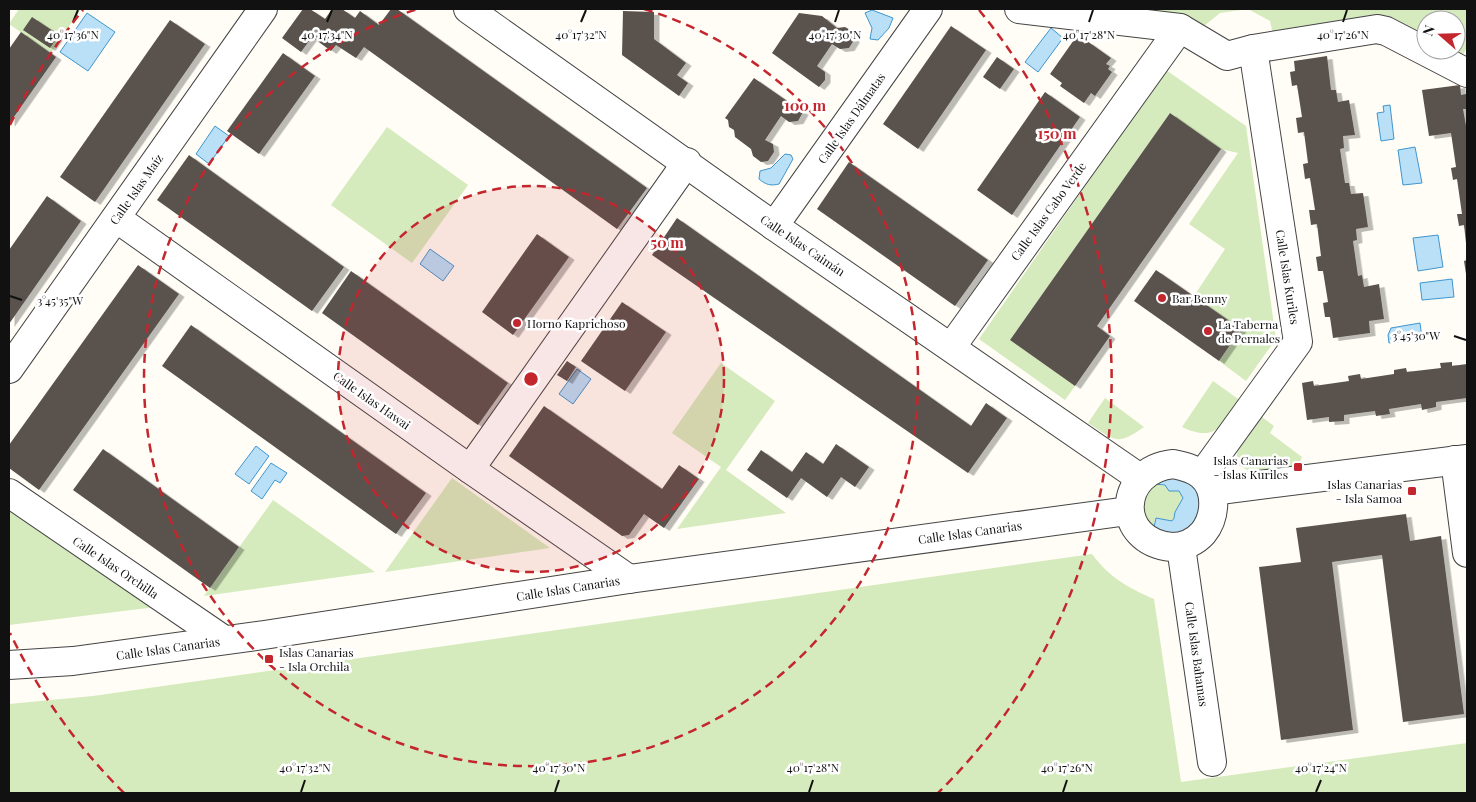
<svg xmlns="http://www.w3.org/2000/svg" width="1476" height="802" font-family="'Playfair Display',serif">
<defs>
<filter id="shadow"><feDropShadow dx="5.5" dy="3" stdDeviation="0" flood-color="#0004"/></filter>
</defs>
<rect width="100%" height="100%" fill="#fffdf5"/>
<g fill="#d5ebbd">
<path d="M19,9H81L51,53L9,24Z"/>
<path d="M1112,9H1467V47L1460,60L1441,50H1456V20H1426V42L1274,39L1270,21L1248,9L1220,13L1204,26L1187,17Z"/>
<path d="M1166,70L1246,126L1276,339L1246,381L1219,361L1241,329L1194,296L1225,249L1189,224L1238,153L1221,149L1170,113L1010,340L1075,386L1065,400L979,339Z"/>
<path d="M387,127L468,185L412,263L331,205Z"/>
<path d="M721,363L775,401L726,470L786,513L677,529L721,467L672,433Z"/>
<path d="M1213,381L1241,401C1223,425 1215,443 1182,427Z"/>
<path d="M1105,398L1144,427C1116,447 1115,440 1088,423Z"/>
<path d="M1262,417L1274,426L1270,433L1302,457L1298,467L1251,472L1238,465C1232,445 1251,431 1262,417Z"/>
<path d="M1153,477L1159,485C1167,485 1182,489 1183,498L1175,512L1174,518L1171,521L1155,519L1154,527L1143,517L1141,495Z"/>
<path d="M452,478L550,548L385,572Z"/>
<path d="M273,500L375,572L204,596Z"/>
<path d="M9,505L156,607L9,625Z"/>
<path d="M1092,554C1109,577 1128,588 1154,599L1181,782L1467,743V793H9V704L93,696Z"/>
</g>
<g fill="#b9e0f7" stroke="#3f96cf">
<path d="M872,10L893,18L889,28L878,40L870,39L872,28L865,13Z"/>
<path d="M87,13L115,32L88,71L60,52Z"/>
<path d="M1051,28L1063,38L1038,72L1025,62Z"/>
<path d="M1390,105L1394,139L1381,141L1377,113L1384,112L1383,106Z"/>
<path d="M215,126L229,136L209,164L196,154Z"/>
<path d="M1415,147L1422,183L1403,185L1398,150Z"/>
<path d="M785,154L791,155L793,159L779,184C771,186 766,185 759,179L760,171L771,168Z"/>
<path d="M1438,235L1443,267L1418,271L1413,238Z"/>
<path d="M430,249L454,266L443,281L420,264Z"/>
<path d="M1452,279L1454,297L1422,300L1420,283Z"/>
<path d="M1420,323L1422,338L1389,343L1388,335L1391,328Z"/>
<path d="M577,369L591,379L573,404L559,394Z"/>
<path d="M256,446L269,456L249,484L235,474Z"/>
<path d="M271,463L287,473L280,483L275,480L262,499L251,491Z"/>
<path d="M1169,473L1195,484L1203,504C1201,509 1199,518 1196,523C1187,536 1166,537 1154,527L1156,518L1172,521L1174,518L1175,512L1183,498L1179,491H1169L1165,485L1154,484Z"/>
</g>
<g fill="#5a524d" filter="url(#shadow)">
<path d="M303,9H310L325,19L332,9H342L355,18L360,11L379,25L391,9H397L647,188L617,229L364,47L356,58L336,45L331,51L312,37L301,52L282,38Z"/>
<path d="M623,11L654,12V39L686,63L677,75L688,83L679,96L622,55Z"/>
<path d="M799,13L822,16L837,28L845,27L852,31L854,40L849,48L840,49L832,44L817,66L825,72V80L819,87L772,53Z"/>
<path d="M32,17L59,35L50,48L23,30Z"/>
<path d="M170,20L205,44L95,202L60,177Z"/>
<path d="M951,26L986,50L918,149L883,124Z"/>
<path d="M21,32L56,57L9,124V49Z"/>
<path d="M1076,37L1085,44L1087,41L1111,58L1106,64L1110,66L1108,69L1112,72L1095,96L1091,93L1084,103L1060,86L1062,83L1050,74Z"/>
<path d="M283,53L315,76L259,154L227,131Z"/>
<path d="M1327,56L1331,90H1336L1338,102L1349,100L1355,135L1343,136L1344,148L1340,149L1345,183H1349L1351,194L1363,193L1368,227L1356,229L1357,240L1353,241L1358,276L1362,275L1364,287L1379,284L1384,319L1369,321L1370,333L1333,338L1330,317H1325L1323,303L1328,302L1323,271H1318L1316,257L1321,256L1317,224L1311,225L1309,210H1315L1310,178L1305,179L1303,164L1308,163L1304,132L1298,133L1296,118L1302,117L1297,85L1292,86L1290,72L1295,71L1294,61Z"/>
<path d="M997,57L1014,69L1000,89L983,77Z"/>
<path d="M754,78L803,112L798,121L789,122L781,116L765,140L773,144L774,152L768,161L761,162L753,156L751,149L735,137L734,130L729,127L728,120L725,118Z"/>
<path d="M1460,85L1461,95L1466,94L1467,101V109H1463L1467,131L1466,243L1464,225L1459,226L1457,214H1462L1457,179L1453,180L1451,168L1456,167L1451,133L1429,136L1422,90Z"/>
<path d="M1045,92L1080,117L1012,215L977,190Z"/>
<path d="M1170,113L1221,149L1097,326L1110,336L1075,386L1010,340Z"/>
<path d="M189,155L344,267L312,311L157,200Z"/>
<path d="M849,162L988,260L955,306L817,209Z"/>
<path d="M47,196L81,221L9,324V250Z"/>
<path d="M677,218L971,426L986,403L1007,418L968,473L652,255Z"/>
<path d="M537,234L569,257L513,335L482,312Z"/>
<path d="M1467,260V274H1466L1464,261Z"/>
<path d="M138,265L179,294L39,490L9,468V445Z"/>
<path d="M1156,270L1241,329L1219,361L1134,301Z"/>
<path d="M351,271L508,383L478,425L322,313Z"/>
<path d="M622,302L666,332L625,391L581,361Z"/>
<path d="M191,325L426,493L396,534L162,366Z"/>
<path d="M567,361L576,367L567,381L557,375Z"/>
<path d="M1452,362V366L1467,364V398L1436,402V407L1422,410L1421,404L1389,409L1390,414L1376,416L1375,411L1344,415V421L1329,422V417L1307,420L1302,383L1313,381L1314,386L1349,381L1348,376L1360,374L1361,379L1394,374V370L1406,368L1407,372L1441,368L1440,363Z"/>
<path d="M544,406L662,489L679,465L699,479L664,528L644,514L629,535L622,536L509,456Z"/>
<path d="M836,444L869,467L855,487L841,477L827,497L801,478L787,498L747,470L761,450L792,472L806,452L823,464Z"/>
<path d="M103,449L239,547L210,588L73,490Z"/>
<path d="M1406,514L1410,541L1441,536L1464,714L1403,722L1382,555L1332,562L1353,730L1281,740L1259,567L1301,562L1296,528Z"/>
</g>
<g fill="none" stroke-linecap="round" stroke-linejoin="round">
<g stroke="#444" stroke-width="30">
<g id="minor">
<path d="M468,9L774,226L1140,478"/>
<path d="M1019,9L1180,28L1227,56L1253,49L1377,29L1386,31L1467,73"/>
<path d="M116,218L470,469L629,579"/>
<path d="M774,226L928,9"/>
<path d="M952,346L1180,28"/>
<path d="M9,369L263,9"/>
<path d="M1455,460L1467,553"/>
<path d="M1173,464C1182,466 1193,468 1201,475C1218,489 1216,517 1203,533C1195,542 1183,547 1172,547C1114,542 1117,470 1173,464Z"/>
<path d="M470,469L687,162"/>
<path d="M1202,475L1298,342L1253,49"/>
<path d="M1212,491L1467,459"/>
<path d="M9,493L224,640"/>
<path d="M1181,547L1212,762"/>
<path d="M9,665L73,661L264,635L629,579L1128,511"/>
</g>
</g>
<use href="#minor" stroke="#fff" stroke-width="28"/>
</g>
<path fill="none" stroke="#111" stroke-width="2" d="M73,22L78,10M327,22L332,10M581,22L586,10M835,22L839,10M1089,22L1093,10M1343,22L1347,10M10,296L22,300M1454,336L1466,340M301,792L305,780M555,792L559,780M809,792L813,780M1063,792L1067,780M1316,792L1321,780"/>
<circle cx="531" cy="379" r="193" fill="#c4262e" fill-opacity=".12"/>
<g fill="none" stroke="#c4262e" stroke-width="2.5" stroke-dasharray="9 6">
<circle cx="531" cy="379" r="193"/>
<path d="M644 9A387 387 0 1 1 418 9"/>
<path d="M124 793A580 580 0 0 1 10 633M10 125A580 580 0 0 1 83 10M979 10A580 580 0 0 1 938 793"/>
</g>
<g fill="#c4262e" stroke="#fff" stroke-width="2">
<circle cx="1162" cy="298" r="5"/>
<circle cx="517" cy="323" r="5"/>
<circle cx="1208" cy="331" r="5"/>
<rect x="1293" y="462" width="10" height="10" rx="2.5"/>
<rect x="1407" y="486" width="10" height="10" rx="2.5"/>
<rect x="264" y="654" width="10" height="10" rx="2.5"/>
</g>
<g text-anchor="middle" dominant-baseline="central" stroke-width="5" stroke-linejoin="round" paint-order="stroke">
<g font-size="12" fill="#111" stroke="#fff">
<text transform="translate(851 118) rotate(-55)">Calle Islas Dálmatas</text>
<text transform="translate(136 189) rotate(-55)">Calle Islas Maíz</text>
<text transform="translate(1048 211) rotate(-54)">Calle Islas Cabo Verde</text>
<text transform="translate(803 245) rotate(34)">Calle Islas Caimán</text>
<text transform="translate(1288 277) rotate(81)">Calle Islas Kuriles</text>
<text transform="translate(372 400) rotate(35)">Calle Islas Hawai</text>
<text transform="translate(970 532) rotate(-8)">Calle Islas Canarias</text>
<text transform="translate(116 567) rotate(34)">Calle Islas Orchilla</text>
<text transform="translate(568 588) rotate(-9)">Calle Islas Canarias</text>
<text transform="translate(168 648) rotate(-8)">Calle Islas Canarias</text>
<text transform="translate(1197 654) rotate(82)">Calle Islas Bahamas</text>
</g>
<g font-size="12" fill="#111" stroke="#fff" text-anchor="start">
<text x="1172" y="298">Bar Benny</text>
<text x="527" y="323">Horno Kaprichoso</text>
<text x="1218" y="324">La Taberna<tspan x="1218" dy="14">de Pernales</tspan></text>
<text x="1288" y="460" text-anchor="end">Islas Canarias<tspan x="1288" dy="14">- Islas Kuriles</tspan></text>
<text x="1402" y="484" text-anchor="end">Islas Canarias<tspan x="1402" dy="14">- Isla Samoa</tspan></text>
<text x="279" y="652">Islas Canarias<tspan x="279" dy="14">- Isla Orchila</tspan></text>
</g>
</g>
<g font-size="12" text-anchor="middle" fill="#111" stroke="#fff" stroke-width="5" stroke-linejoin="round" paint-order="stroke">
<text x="73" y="39">40°17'36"N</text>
<text x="327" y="39">40°17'34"N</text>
<text x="581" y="39">40°17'32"N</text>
<text x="835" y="39">40°17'30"N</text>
<text x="1089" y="39">40°17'28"N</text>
<text x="1343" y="39">40°17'26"N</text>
<text x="60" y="305">3°45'35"W</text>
<text x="1416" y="340">3°45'30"W</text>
<text x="305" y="772">40°17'32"N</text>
<text x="559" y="772">40°17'30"N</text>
<text x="813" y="772">40°17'28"N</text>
<text x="1067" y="772">40°17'26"N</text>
<text x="1321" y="772">40°17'24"N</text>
</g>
<circle cx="531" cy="379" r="8" fill="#c4262e" stroke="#fff" stroke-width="2.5"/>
<g font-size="15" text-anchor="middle" font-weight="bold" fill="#c4262e" stroke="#fff" stroke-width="5" stroke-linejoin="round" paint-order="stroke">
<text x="805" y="111">100 m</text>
<text x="1057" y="139">150 m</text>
<text x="667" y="248">50 m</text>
</g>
<rect width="1476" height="802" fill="none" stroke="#111111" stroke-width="20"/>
<g transform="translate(1441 35) rotate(290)"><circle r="24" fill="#ffffff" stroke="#a0a0a0"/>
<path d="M0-4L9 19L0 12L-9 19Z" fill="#c4262e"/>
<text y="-8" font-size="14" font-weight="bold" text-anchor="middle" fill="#111111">N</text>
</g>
</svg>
